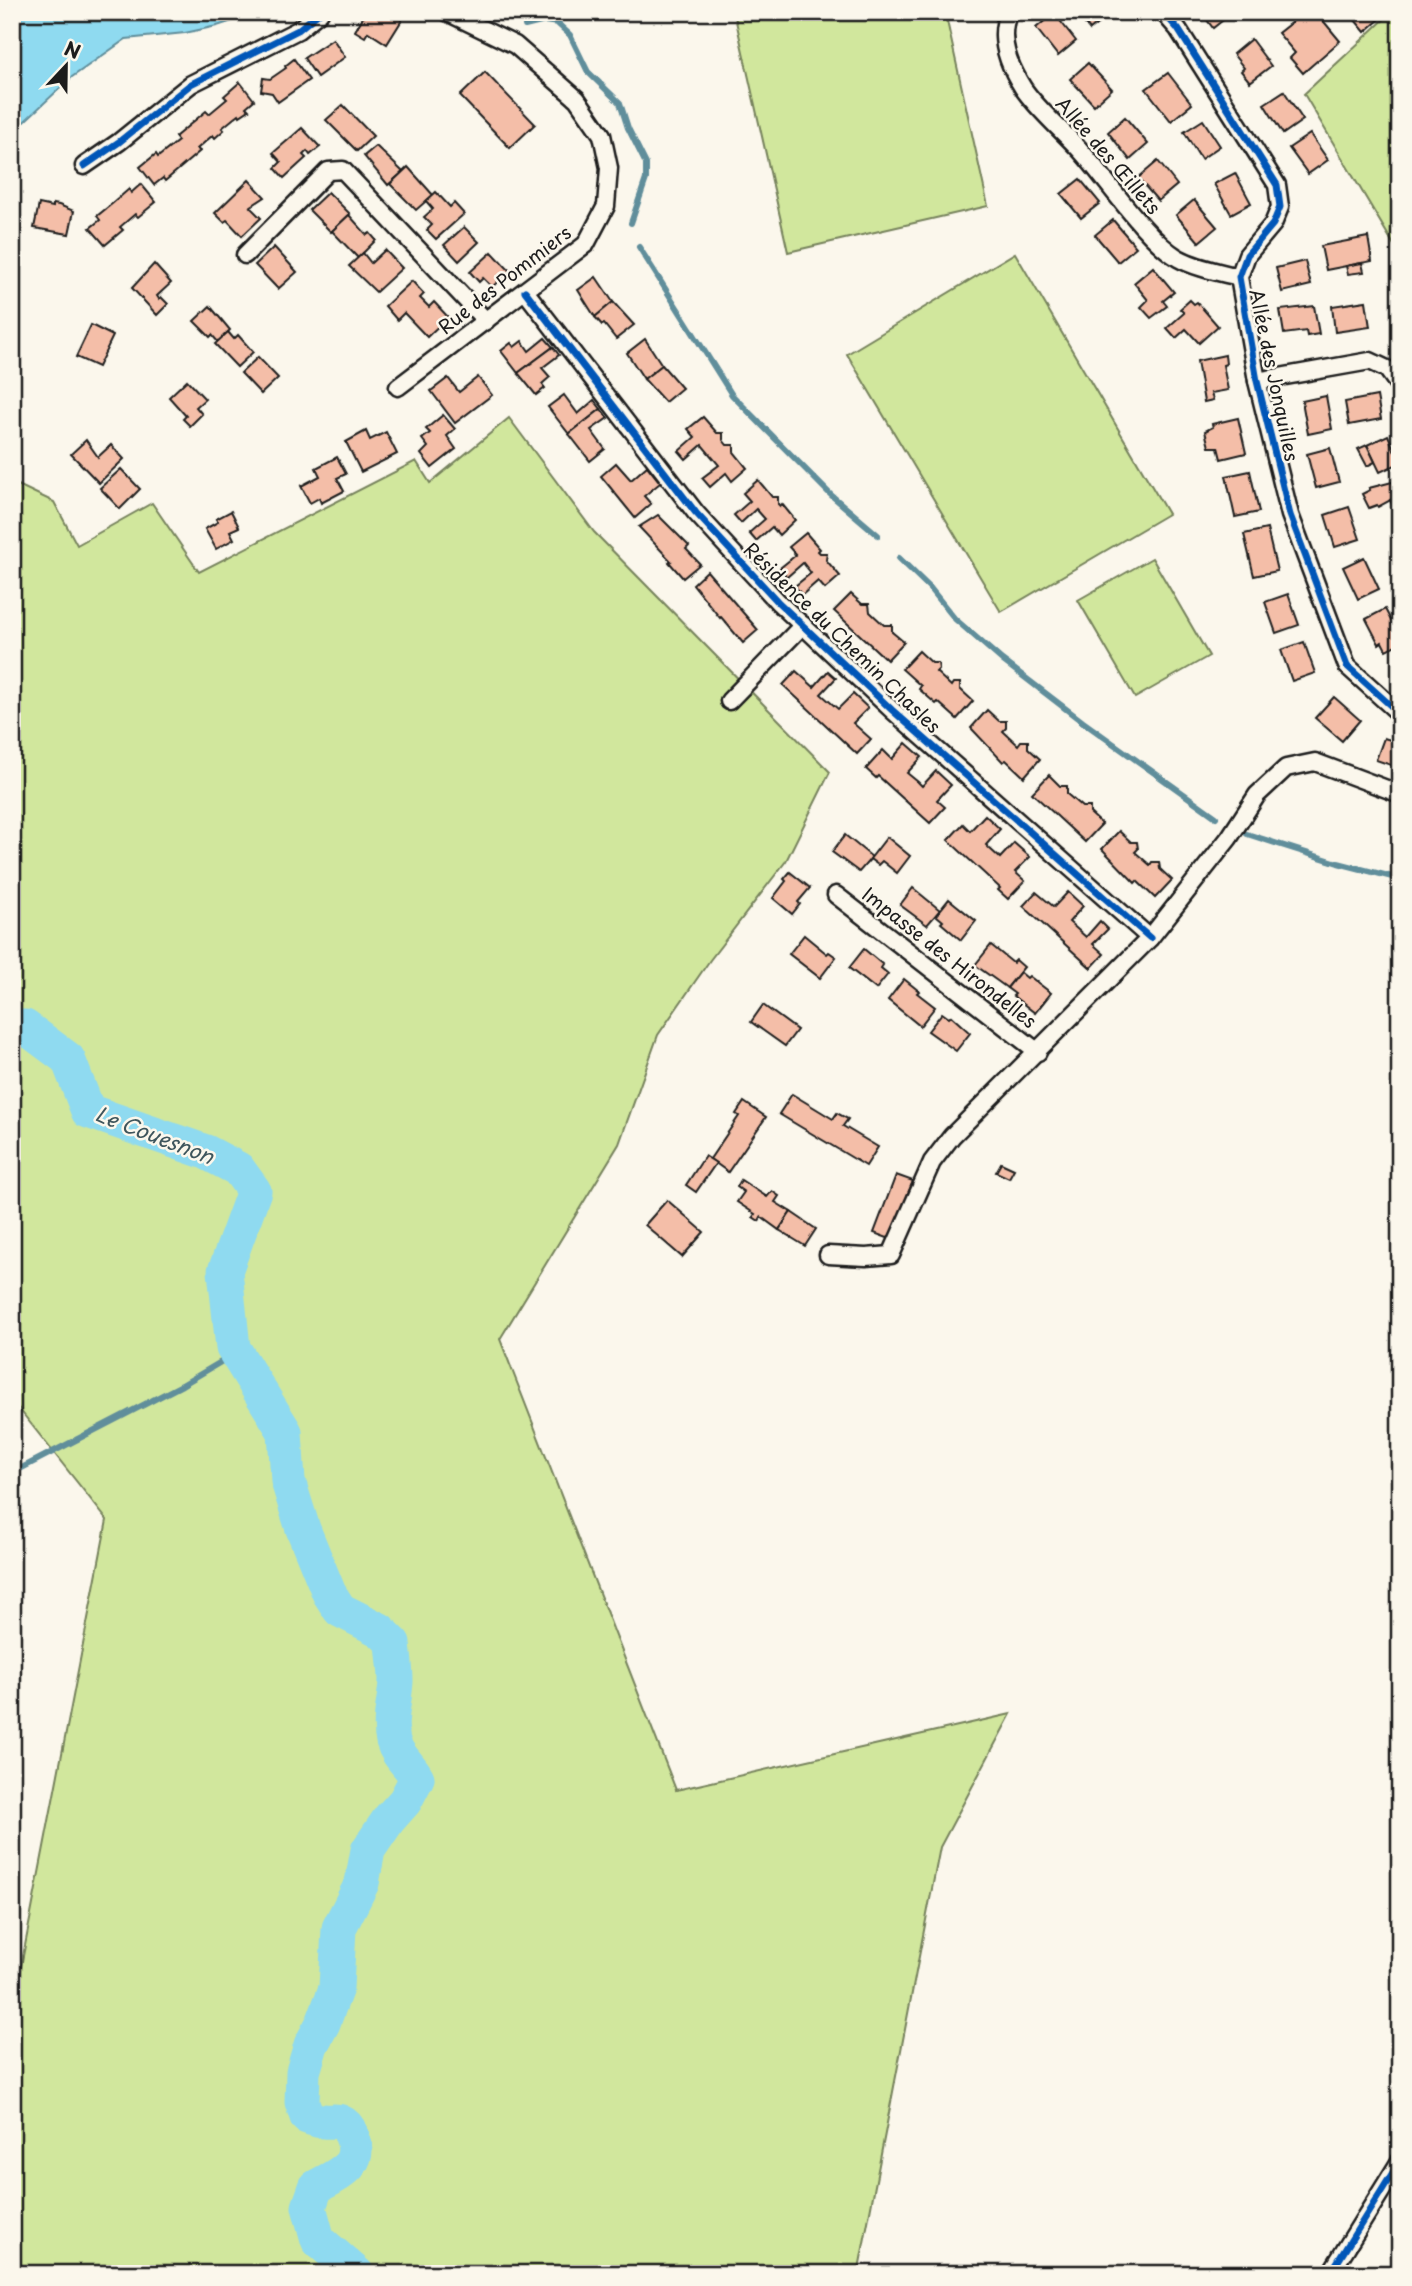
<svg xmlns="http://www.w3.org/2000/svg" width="1412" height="2286" font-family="'Playpen Sans',sans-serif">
<rect width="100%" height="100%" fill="#fbf7ec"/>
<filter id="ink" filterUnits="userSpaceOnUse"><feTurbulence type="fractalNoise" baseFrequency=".0143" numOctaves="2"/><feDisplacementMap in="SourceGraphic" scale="14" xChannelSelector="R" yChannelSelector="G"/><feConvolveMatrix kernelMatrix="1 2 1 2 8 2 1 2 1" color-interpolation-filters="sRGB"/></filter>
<g filter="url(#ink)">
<g fill="#d1e79d" stroke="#76825c" stroke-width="2">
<path d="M734,12H945L988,206L788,252Z"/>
<path d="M1392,12H1400V255L1304,94Z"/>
<path d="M1015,253L1168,514L1001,612L847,354Z"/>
<path d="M509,418L594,532L830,772L786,861L710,960L658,1035L619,1144L500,1339L676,1790L1011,1714L940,1847L858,2274H12V2013L107,1520L12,1400V487L16,484L54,502L77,545L152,503L199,572L416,461L430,483Z"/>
<path d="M1152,558L1209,656L1135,698L1078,600Z"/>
</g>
<path fill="#8fdaf0" stroke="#618e9b" stroke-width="2" d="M12,12H260L217,26L185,33L126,39L72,77L12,133Z"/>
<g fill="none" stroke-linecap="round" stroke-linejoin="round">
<g stroke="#618e9b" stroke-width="6">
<path d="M525,26L545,21L557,23L570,35L588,72L620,103L628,128L646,164V179L631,223"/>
<path d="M639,247L732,395L831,495L878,535"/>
<path d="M899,558L931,589L955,619L1002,660L1083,722L1216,817"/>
<path d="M1247,834L1338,863L1400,879"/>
<path d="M12,1473L182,1385L236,1353"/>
</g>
<path stroke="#8fdaf0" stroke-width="35" d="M12,1027H25L68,1059L88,1111L206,1152L238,1169L254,1191L225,1271L233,1348L285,1432L288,1481L303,1529L329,1593L340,1610L380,1630L393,1643C394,1656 396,1669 396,1681C395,1702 388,1721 393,1741C397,1756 410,1765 417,1778L405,1801L389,1819L368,1850L362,1883L339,1928L336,1988L323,2023L311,2045L303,2072L302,2102L307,2117C313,2119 318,2121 324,2121C329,2122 336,2120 341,2122C346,2124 349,2129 351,2134C365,2165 339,2174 316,2187L309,2207L318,2240L357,2274"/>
</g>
<g fill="#f4bea8" stroke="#1c1c1c" stroke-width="2">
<path d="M366,12H390L402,20L387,44L368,32L365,37L355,31Z"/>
<path d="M1075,12H1112L1090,30Z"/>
<path d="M1201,12H1231L1232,13L1213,28Z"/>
<path d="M1286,12H1316L1340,41L1303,73L1290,58L1295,53L1278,33L1293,21Z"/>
<path d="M1358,12H1388L1365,32L1355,20L1357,18L1354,15Z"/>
<path d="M1054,13L1076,41L1058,56L1036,28Z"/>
<path d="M333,39L345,57L317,77L304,58Z"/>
<path d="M1251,39L1271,66L1250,82L1241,71L1244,68L1233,54Z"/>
<path d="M294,59L309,80L278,102L272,93L261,91L263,78L270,79L286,68L285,66Z"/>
<path d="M1088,63L1112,89L1094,105L1070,79Z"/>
<path d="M485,72L535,124L510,148L460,96Z"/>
<path d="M1168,73L1192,104L1171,121L1146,89Z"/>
<path d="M240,82L254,100L246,107L249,110L240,116L239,114L222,128L224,130L215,138L213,135L197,149L200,151L165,181L163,178L154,185L140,167L156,154L158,157L178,141L175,137L206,111L209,114L227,99L224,96Z"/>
<path d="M1284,91L1303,120L1283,134L1264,104Z"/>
<path d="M343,105L373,136L357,151L326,120Z"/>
<path d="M1125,117L1148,144L1130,160L1108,132Z"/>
<path d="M1203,120L1220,146L1201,159L1184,132Z"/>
<path d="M302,128L320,147L310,155L307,151L303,155L306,158L284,178L275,168L281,162L273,153Z"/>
<path d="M1310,134L1328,160L1308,174L1289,148Z"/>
<path d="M376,146L403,172L388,185L364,156Z"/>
<path d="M1158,161L1177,185L1158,201L1138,178Z"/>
<path d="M408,167L433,195L416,210L390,184Z"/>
<path d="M1235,173L1251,203L1231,214L1214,184Z"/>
<path d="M1080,179L1100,203L1081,218L1061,194Z"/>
<path d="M249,180L265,197L250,207L261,218L242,236L227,220L224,222L215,213Z"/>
<path d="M141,184L156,202L138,217L135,214L120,227L123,230L105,245L90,228L100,220L97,216L113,203L129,189L131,193Z"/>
<path d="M328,192L350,214L331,232L309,210Z"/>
<path d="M436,192L450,207L454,203L464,214L436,239L427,230L432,225L424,217L433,209L426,201Z"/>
<path d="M1194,200L1217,227L1199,242L1176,215Z"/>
<path d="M39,204L53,207V204L59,205L74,211L69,234L34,228Z"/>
<path d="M349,215L367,235L370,233L376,240L358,258L332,231Z"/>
<path d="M1113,220L1136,247L1118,262L1095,235Z"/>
<path d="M464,227L479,242L459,261L444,245Z"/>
<path d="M1368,237L1372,261L1326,270L1321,246Z"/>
<path d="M274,247L297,272L278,289L255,265Z"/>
<path d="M385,250L402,268L376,292L349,266L363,253L371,263Z"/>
<path d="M492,252L510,271L492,287L483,278L479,282L470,272Z"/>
<path d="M1305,261L1311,285L1282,292L1276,268Z"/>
<path d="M1362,263L1364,272L1348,274L1346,266Z"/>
<path d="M154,264L171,283L157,296L159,299L161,297L168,304L157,315L132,288Z"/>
<path d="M1153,267L1174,292L1163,301L1167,306L1151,318L1141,307L1148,300L1134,283Z"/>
<path d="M596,277L613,302L595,317L578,290Z"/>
<path d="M412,281L424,294L420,298L429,307L434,302L448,317L427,337L404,313L397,320L385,306Z"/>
<path d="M1190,300L1194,304L1197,302L1218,326L1199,343L1186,329L1176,338L1167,328L1184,313L1180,309Z"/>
<path d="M1366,301L1370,327L1335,332L1332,306Z"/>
<path d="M613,302L634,325L616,339L604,324L602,325L595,317Z"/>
<path d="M210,306L230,330L218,342L212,335L210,337L194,321Z"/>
<path d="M1314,306L1319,334L1307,336L1306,331L1284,334L1280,310Z"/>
<path d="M91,325L113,336L98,367L76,357Z"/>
<path d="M228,332L234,339L238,335L253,352L237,367L215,344Z"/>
<path d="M545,338L553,347L518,373L501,351L511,343L514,347L522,341L529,351Z"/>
<path d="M645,339L662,365L644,379L627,353Z"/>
<path d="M553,347L559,355L542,368L550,377L542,384L545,388L536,395L518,373Z"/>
<path d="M1225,355L1226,364L1223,365L1228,390L1211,393L1213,400L1204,402L1197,361Z"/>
<path d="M258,357L278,378L261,394L241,373Z"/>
<path d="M662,365L682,388L665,402L644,379Z"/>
<path d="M478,377L492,395L455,423L431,391L448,378L459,392Z"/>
<path d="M187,380L205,399L196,407L202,414L190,426L183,419L186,416L169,397Z"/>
<path d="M564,395L578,414L594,400L601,409L569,434L548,407Z"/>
<path d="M1326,396L1332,429L1308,434L1302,401Z"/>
<path d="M1377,396L1381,419L1349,425L1345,402Z"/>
<path d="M601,409L608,418L591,430L605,449L590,461L569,434Z"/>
<path d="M443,415L455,429L447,436L456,449L432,468L421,454L428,447L422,439L430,433L426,429Z"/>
<path d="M703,417L717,433H723V440L727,445H734V452L747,468L732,481L726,473L710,487L702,478L719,465L702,445L686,459L679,451L695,437L688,429Z"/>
<path d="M1238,418L1246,453L1221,459L1218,447H1209L1205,431L1213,427L1212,424Z"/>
<path d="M366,431L370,440L386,432L397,454L361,472L346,442Z"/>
<path d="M1388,435L1400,463L1380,472L1367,445Z"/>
<path d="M86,440L98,457L111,445L124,459L99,483L71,454Z"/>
<path d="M1367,445L1375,462L1367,466L1358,449Z"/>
<path d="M1330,448L1339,482L1316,488L1307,454Z"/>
<path d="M337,457L346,474L337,478L344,491L321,503L319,498L310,503L301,486L320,476L316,468Z"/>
<path d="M616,463L631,480L647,466L662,485L660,483L644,496L651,504L635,518L601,476Z"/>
<path d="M121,469L140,489L120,509L100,488Z"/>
<path d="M1250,471L1259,512L1235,517L1226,476Z"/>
<path d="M758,480L772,497H778V504L780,506L782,504L795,520L779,535L772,527L756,541L749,533L765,519L756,509L741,523L734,515L750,501L743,493Z"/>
<path d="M1400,480V495L1378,507L1377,505L1369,508L1362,494L1370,490L1369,488Z"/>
<path d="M1400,495V521L1390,500Z"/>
<path d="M1349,507L1360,539L1335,547L1325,515Z"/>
<path d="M231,511L239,527L230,531L234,539L216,549L205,529L218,522L216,519Z"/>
<path d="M658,515L689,546L686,549L700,564L683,578L669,562L671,561L639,527Z"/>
<path d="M1267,529L1277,571L1254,576L1244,534Z"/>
<path d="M806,533L820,549L818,551L820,553H827L826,560L840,576L825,589L818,581L802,595L795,586L811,573L803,563L787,577L780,568L796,555L789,547Z"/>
<path d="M1364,557L1379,589L1358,599L1343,567Z"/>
<path d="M707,571L758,630L743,643L721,617L720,618L693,584Z"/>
<path d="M851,594L862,604H869L870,612L884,625H892V632L904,642L887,660L834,611Z"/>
<path d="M1288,594L1299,625L1276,633L1265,602Z"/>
<path d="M1385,609L1400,638V643L1386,650L1382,642L1379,644L1366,619Z"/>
<path d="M1304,642L1315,673L1292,681L1281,650Z"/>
<path d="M919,651L932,663H938L939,669L936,672L951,686L953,683H960V689L973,701L957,719L938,702L936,704L919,689L921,686L902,669Z"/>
<path d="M796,671L814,687L828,671L836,678L821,694L838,709L853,694L868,708L853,723L871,739L857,754L783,685Z"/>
<path d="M1334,697L1360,720L1342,741L1315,718Z"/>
<path d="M987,710L999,721H1006V728L1003,731L1018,745L1021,741H1028V748L1040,759L1024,777L1006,760L1003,762L971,728Z"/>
<path d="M1384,738L1400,743V768L1376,760Z"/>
<path d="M906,743L922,757L907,773L918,782L922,786L936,771L951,785L937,800L945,807L930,823L878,776L876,778L866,769L883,750L892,759Z"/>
<path d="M1049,775L1060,786H1067V794L1082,807H1090V813L1102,824L1085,842L1032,793Z"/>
<path d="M985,815L1000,829L986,845L989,848L1000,858L1014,843L1030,857L1015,872L1025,881L1008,899L998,890L1000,888L948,840L963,824L970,831Z"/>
<path d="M1119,831L1131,842H1137L1138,849L1135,852L1150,865L1152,862H1159L1160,869L1172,880L1155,898L1137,881L1135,883L1102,849Z"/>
<path d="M845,835L872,857L859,872L832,852Z"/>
<path d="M887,837L910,856L897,873L882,861L878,865L870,859Z"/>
<path d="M790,872L810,888L798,902L800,904L792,914L773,898L786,881L784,879Z"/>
<path d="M913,888L940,910L927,925L900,905Z"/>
<path d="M1036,892L1054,907L1068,892L1083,906L1069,922L1086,937L1100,921L1108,929L1093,944L1104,954L1091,968L1023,906Z"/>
<path d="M949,899L976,921L961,940L941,923L943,921L936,915Z"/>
<path d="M804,935L827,954L829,952L836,957L820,978L789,954Z"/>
<path d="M991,945L1013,963L1016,960L1024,967L1007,988L975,965Z"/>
<path d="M864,949L883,965L881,968L888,974L876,989L849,968Z"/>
<path d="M1020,972L1027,978L1029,976L1051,993L1035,1013L1013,996L1015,994L1007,988Z"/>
<path d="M904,979L919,991L917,993L935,1007L920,1026L888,1000Z"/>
<path d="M763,1005L797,1030L785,1046L751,1022Z"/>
<path d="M942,1013L949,1018L951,1016L970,1033L956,1051L928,1031Z"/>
<path d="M792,1094L833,1119L837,1113L848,1119L843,1126L878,1147L866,1166L779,1114Z"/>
<path d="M744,1102L766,1117L728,1172L710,1159L739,1116L736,1114Z"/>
<path d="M705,1156L716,1163L696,1192L686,1185Z"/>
<path d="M1001,1163L1014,1169L1009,1178L996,1172Z"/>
<path d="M896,1175L913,1181L890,1239L874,1233Z"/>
<path d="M741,1180L767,1197L772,1191L779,1196L775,1202L791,1212L779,1230L761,1217L759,1221L753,1217L755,1214L737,1202L744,1192L737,1187Z"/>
<path d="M667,1200L704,1232L682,1257L645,1225Z"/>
<path d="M791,1212L816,1229L805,1246L779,1230Z"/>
</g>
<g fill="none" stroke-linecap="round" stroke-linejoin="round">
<g stroke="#1c1c1c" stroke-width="21">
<g id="minor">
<path d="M1009,12C997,37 1009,66 1023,88C1036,108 1064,132 1081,151C1108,181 1145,238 1178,258C1196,268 1219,272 1239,277"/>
<path d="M1163,12L1178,29L1277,185L1280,207L1273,224L1247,255L1239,277L1257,381L1290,515L1347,666L1400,714"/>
<path d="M84,166L119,142L191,84L298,30L320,12"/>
<path d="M245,255L328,171L343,170L486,321"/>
<path d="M525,291L696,513L779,603L892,710L1150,938"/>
<path d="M1257,381L1370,361L1387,369L1400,387"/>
<path d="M398,387L586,244L606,206L609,168L602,135L577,99L515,45L447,12"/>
<path d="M729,701L803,625"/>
<path d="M836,895L1038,1052"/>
<path d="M828,1255L866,1257L891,1255L932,1162L952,1136L1150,938L1229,838L1257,795L1286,768L1315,762L1400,794"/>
<path d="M1330,2274L1400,2161"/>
</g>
</g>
<use href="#minor" stroke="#fbf7ec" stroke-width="16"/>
<g stroke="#fbf7ec" stroke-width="11">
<g id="cycleway">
<path d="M1163,12L1178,29L1277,185L1280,207L1273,224L1247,255L1239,277L1257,381L1290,515L1347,666L1400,714"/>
<path d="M84,166L119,142L191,84L298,30L320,12"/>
<path d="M525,291L696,513L779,603L892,710L1150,938"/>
<path d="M1330,2274L1400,2161"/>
</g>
</g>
<use href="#cycleway" stroke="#0057b8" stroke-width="7"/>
</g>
</g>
<g text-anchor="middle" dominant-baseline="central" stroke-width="5" stroke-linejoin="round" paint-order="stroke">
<g font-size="19" fill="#1c1c1c" stroke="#fbf7ec">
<text transform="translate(1109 155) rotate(49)">Allée des Œillets</text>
<text transform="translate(504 279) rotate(-38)">Rue des Pommiers</text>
<text transform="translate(1275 375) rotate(78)">Allée des Jonquilles</text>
<text transform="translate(843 637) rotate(44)">Résidence du Chemin Chasles</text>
<text transform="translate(950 957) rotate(38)">Impasse des Hirondelles</text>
</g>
<g font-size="21" font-style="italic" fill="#3e555c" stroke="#fbf7ec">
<text transform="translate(155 1134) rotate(21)">Le Couesnon</text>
</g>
</g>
<rect width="1412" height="2286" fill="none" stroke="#fbf7ec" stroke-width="42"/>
<rect x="21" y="21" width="1370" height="2244" fill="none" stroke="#1c1c1c" stroke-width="2.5" filter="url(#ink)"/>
<g transform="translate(66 66) rotate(22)" stroke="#fbf7ec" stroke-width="5" paint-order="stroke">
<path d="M0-5L12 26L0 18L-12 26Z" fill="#1c1c1c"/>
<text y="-10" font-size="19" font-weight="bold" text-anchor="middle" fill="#1c1c1c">N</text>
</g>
</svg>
